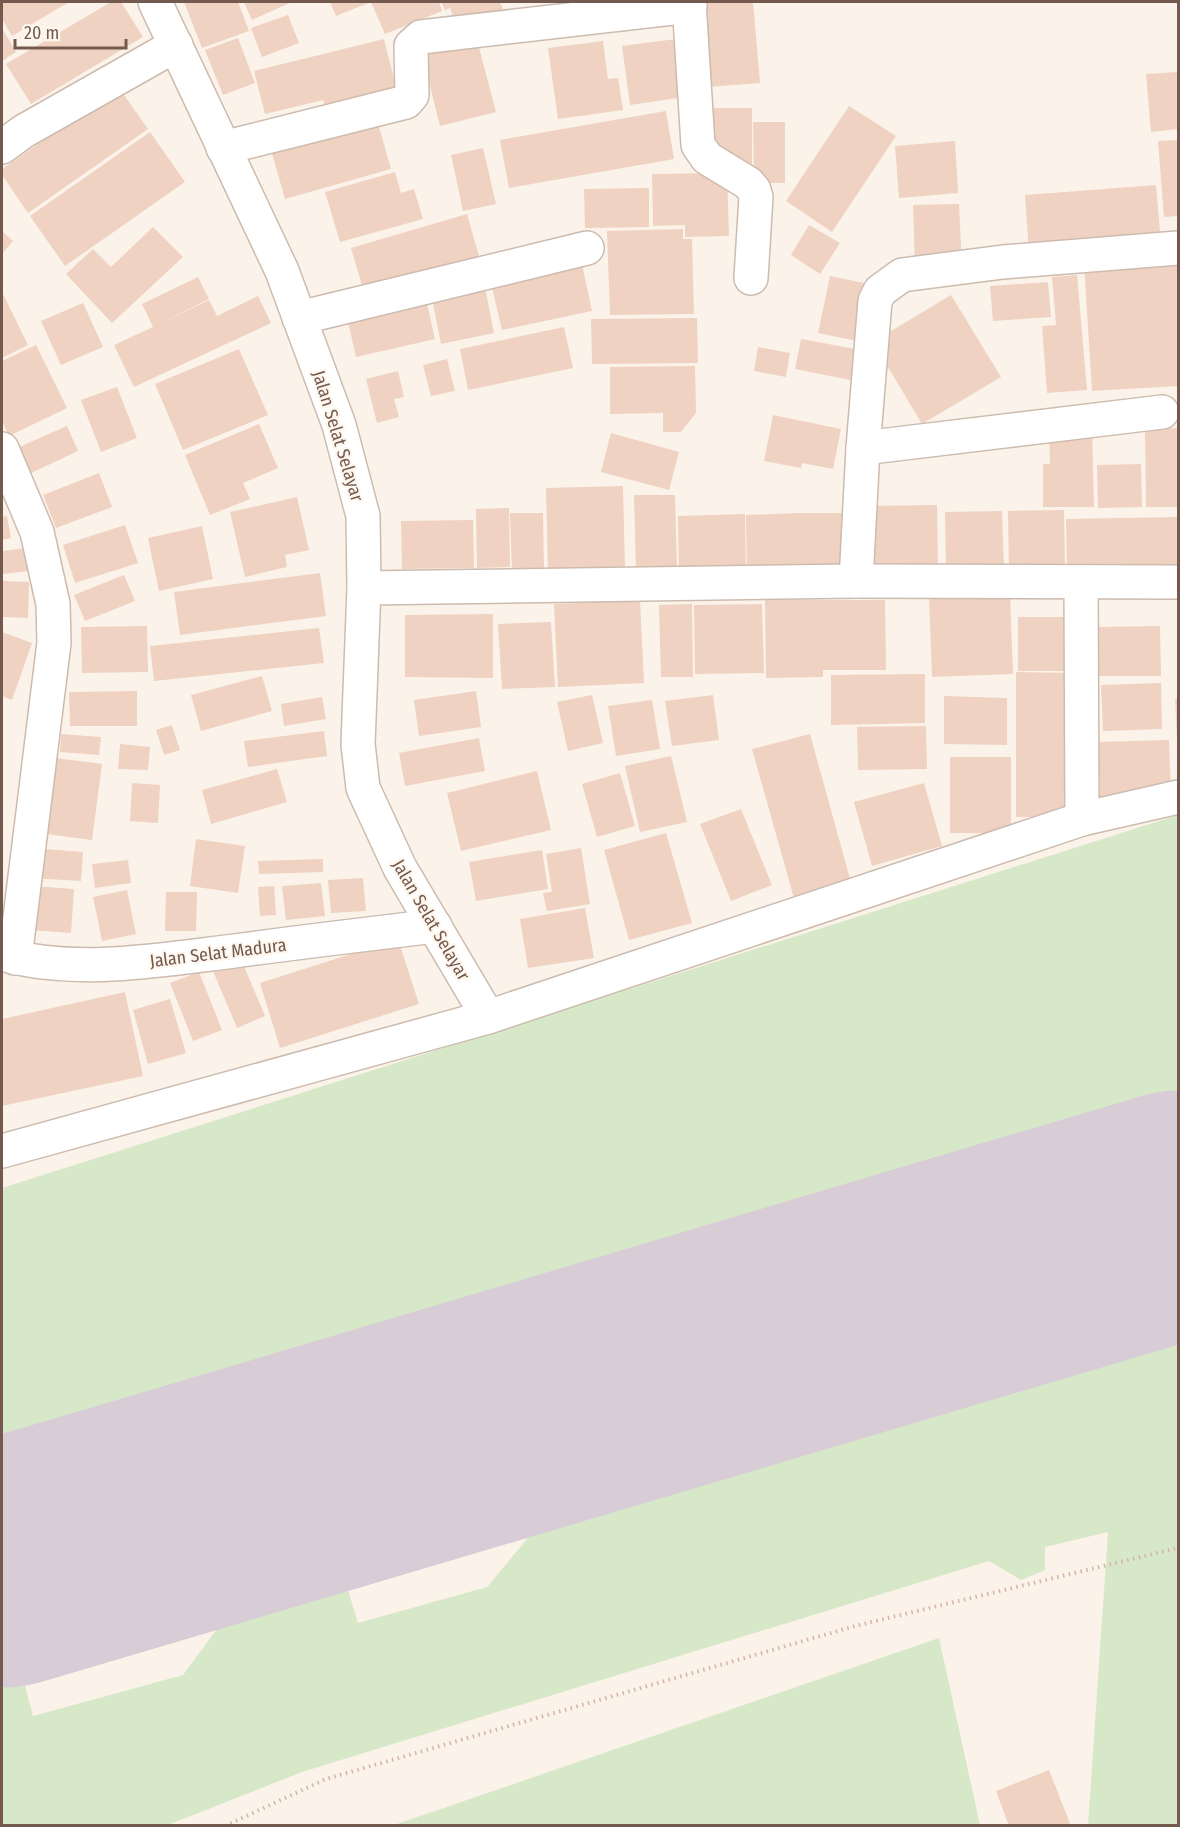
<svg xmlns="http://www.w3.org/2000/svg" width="1180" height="1827" font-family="'Fira Sans Condensed',sans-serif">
<rect width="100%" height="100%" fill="#fbf3e9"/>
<g fill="#d7e8c8">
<path d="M1178,815V1147L2,1495V1188Z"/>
<path d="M1178,1283V1825H1088L1108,1532L1045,1547V1570L1021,1580L989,1561L302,1772L168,1825H2V1627L9,1625L33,1716L183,1675L279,1545L329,1529L358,1623L487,1587L597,1455Z"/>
<path d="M939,1638L980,1825H394Z"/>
</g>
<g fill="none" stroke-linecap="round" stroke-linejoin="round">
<path stroke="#d8cdd7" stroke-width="249" d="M5,1563L1178,1215"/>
</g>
<g fill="#efd2c2">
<path d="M2,2H69L12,36L2,19Z"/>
<path d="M111,2H121L143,37L31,104L6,64Z"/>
<path d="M184,2H238L249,31L202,48Z"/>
<path d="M244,2H292L252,20Z"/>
<path d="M330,2H371L336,16Z"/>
<path d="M371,2H439L442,11L385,34Z"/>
<path d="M441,2H500L503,9L457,28L450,8L445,10Z"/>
<path d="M700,2H753L760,83L707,87Z"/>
<path d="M288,15L299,43L262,57L251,28Z"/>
<path d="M2,28L16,52L2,61Z"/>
<path d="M476,36L496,112L440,126L421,50Z"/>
<path d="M238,38L255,83L223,95L205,50Z"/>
<path d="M384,39L399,99L327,117L323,100L265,114L254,71Z"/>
<path d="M676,39L684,97L630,105L622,46Z"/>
<path d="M603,41L608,79L618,78L623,110L558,119L548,48Z"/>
<path d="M1177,72L1178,129L1151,132L1146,74Z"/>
<path d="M119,88L148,129L28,213L2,175V169Z"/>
<path d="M849,106L896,136L832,232L786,201Z"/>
<path d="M705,108H752V180L706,155Z"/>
<path d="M666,111L674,159L509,188L500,140Z"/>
<path d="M377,120L391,169L285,199L271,150Z"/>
<path d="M753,122H785V183H754Z"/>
<path d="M150,132L185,182L65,266L30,216Z"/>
<path d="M1178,140V216L1164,217L1158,141Z"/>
<path d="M955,141L958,193L899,198L895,146Z"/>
<path d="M483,148L496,204L463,211L451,155Z"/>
<path d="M395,172L401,193L414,189L423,219L340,242L325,192Z"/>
<path d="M727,173L729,236L685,237V225L653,226L652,174Z"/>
<path d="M1156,185L1161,243L1029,252L1025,195Z"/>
<path d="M649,188V227L585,228L584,189Z"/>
<path d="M959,204L962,266L915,267L913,205Z"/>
<path d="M467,214L479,256L463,261L465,270L363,289L351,248Z"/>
<path d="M809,225L840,243L820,274L791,255Z"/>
<path d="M153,227L183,257L112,323L66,274L93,249L111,267Z"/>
<path d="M683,229V239H692L694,314L610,315L607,231Z"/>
<path d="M2,231L13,241L2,254Z"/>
<path d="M1178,259V386L1092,391L1084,264Z"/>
<path d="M582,264L592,311L502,330L491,283Z"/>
<path d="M1077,275L1087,390L1047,393L1042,326L1056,325L1052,277Z"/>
<path d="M830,276L874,285L862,342L818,333Z"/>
<path d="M198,277L209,299L157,325L209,300L217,316L258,296L271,323L134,387L114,345L153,327L142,304Z"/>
<path d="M484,282L494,333L441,344L431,293Z"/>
<path d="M1048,282L1051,317L993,321L990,286Z"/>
<path d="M2,292L28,345L2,358Z"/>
<path d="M425,295L435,339L356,357L346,313Z"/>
<path d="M951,295L1001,377L922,424L873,342Z"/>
<path d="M83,303L103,347L61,365L41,321Z"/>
<path d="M697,318L698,363L592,364L591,319Z"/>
<path d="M564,327L573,368L468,390L460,349Z"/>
<path d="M801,339L861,350L855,381L795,369Z"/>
<path d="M36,345L67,408L9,436L2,421V361Z"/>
<path d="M758,347L790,353L786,377L754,371Z"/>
<path d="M239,349L268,415L183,450L155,384Z"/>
<path d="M447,359L455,391L431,396L423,365Z"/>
<path d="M695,366L696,413L681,432H663V413L610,414V367Z"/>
<path d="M398,371L404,397L394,399L399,417L377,423L366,379Z"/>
<path d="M117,387L137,438L101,452L81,400Z"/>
<path d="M773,415L841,429L833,469L802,463L801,468L764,461Z"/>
<path d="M259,424L278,468L243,483L250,499L210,515L185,455Z"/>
<path d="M67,426L78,451L29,474L17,448Z"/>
<path d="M1092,428L1094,507H1043V464H1050L1049,429Z"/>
<path d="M1178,428V507H1146L1145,429Z"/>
<path d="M611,433L679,452L669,490L601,472Z"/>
<path d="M1141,464L1142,507L1098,508L1097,465Z"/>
<path d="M99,473L112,507L56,528L43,495Z"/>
<path d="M623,486L625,570L548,572L546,488Z"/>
<path d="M634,495H675L677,569L636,570Z"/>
<path d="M297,497L309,550L285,555L287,567L245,577L230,512Z"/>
<path d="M937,505L938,569L871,570L870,506Z"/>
<path d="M509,508L510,567L477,568L476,509Z"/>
<path d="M1064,510L1065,570L1009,571L1008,511Z"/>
<path d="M1002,511L1004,569L946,571L945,512Z"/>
<path d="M510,513H543L544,571L512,572Z"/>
<path d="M798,513H852L853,571L747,572L746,515Z"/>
<path d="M745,514L746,570L679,571L678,516Z"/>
<path d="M7,516L11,538L2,540V517Z"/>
<path d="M1178,517V570L1067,572L1066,519Z"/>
<path d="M473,520L474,568L402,569L401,521Z"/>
<path d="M125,525L138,563L75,583L63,545Z"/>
<path d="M202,526L213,579L159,591L148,538Z"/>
<path d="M27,548L29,571L2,574V551Z"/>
<path d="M320,573L326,616L180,635L174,592Z"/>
<path d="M124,575L135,601L85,621L74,595Z"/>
<path d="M2,581L29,582L28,618L2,617Z"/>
<path d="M1010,594L1013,674L932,677L929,597Z"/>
<path d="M640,600L644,683L558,687L554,604Z"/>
<path d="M765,600H885L886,670H823V677L766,678Z"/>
<path d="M692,604L693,677H661L659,605Z"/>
<path d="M762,604L764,673L695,674L694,605Z"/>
<path d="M493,614V678L405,677V615Z"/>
<rect x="1018" y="617" width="47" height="54"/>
<path d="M551,622L555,687L502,689L498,624Z"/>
<path d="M147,626L148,672L82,673L81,627Z"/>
<path d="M1160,626L1161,676H1098L1097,627Z"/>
<path d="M319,628L324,663L154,681L150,646Z"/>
<path d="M2,632L32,643L12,700L2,696Z"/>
<path d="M1016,672L1070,673L1071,817H1016Z"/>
<path d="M925,674V723L831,725V675Z"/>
<path d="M262,676L272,711L201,731L191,695Z"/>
<path d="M1161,683L1162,729L1103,731L1101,685Z"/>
<path d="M137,691V726H70L69,692Z"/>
<path d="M476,691L481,727L419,736L414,700Z"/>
<path d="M592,695L603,743L568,751L557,702Z"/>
<path d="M713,695L719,740L672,746L665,701Z"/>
<path d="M944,696L1007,698V745L944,744Z"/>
<path d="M322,697L326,719L284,726L281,704Z"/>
<path d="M1175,699H1178V739H1177Z"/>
<path d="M652,700L660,749L616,756L608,706Z"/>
<path d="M172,725L180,750L164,755L156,730Z"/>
<path d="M926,726L927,769L858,770L857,727Z"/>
<path d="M324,731L327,756L248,767L244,741Z"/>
<path d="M61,734L101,737L99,755L60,752Z"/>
<path d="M810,734L852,886L795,902L752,749Z"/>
<path d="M479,738L485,771L405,786L399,753Z"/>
<path d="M1169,740L1171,796L1100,798L1098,742Z"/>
<path d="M120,744L150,747L148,770L118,769Z"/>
<path d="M671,756L687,822L640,832L625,766Z"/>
<path d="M48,757L102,764L92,840L39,833Z"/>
<rect x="950" y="757" width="61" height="76"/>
<path d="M277,769L287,802L211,824L202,790Z"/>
<path d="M537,771L551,830L461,851L447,793Z"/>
<path d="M620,773L635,826L597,837L582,784Z"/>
<path d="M132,783L160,785L158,823L130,821Z"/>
<path d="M924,783L942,846L872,866L854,802Z"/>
<path d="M741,809L772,885L731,901L700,824Z"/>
<path d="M666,833L692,923L629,940L604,850Z"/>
<path d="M196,839L245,846L238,893L190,886Z"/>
<path d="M32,848L83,852L81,881L30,878Z"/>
<path d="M581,848L590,904L547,911L543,893L552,892L546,854Z"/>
<path d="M542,850L548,889L476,901L469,862Z"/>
<path d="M323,859V872L259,874L258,861Z"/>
<path d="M128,860L131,883L95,888L92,864Z"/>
<path d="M363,878L366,911L331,913L328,880Z"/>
<path d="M321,883L325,916L286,920L282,886Z"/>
<path d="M33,886L74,889L71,933L30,930Z"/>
<path d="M274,886L276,915L260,916L258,887Z"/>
<path d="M127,890L136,934L102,941L93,897Z"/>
<path d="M166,892H197L196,931H165Z"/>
<path d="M585,908L594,958L528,968L520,919Z"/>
<path d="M398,939L419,1004L280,1048L260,983Z"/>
<path d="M241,959L265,1016L237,1028L213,971Z"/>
<path d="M199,972L222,1030L193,1041L170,983Z"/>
<path d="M125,992L143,1076L2,1106V1019Z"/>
<path d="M170,999L186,1053L148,1064L133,1010Z"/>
<path d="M1049,1770L1071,1826H1009L996,1791Z"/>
</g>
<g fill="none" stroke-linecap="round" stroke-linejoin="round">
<g stroke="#cdbbaf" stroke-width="36">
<g id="street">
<path d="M155,2L282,271L339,425L363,516L364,588L358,744L363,788L400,868L488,1017"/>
<path d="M689,2L698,145L707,158L748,183L754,190L756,197L751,278"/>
<path d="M2,147L24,131L176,45"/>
<path d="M223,148L406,102L412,95L411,46L421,37L690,6"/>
<path d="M299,318L587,248"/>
<path d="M863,448L1162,412"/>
<path d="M2,449L37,532L53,604L54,643L15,958"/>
<path d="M856,581L863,448L875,301L880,291L902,275L1003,262L1178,248"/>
<path d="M1081,583L1082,819"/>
<path d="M364,588L856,581L1178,582"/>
<path d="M2,954C76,975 159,960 234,951C301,942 368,934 435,926"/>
<path d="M2,1151L488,1017L1082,819L1178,797"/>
</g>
</g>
<path stroke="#d4b5a5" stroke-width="4" stroke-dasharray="1.5 4.5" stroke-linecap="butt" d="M225,1826L326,1779L855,1626L1178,1548"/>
<use href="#street" stroke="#fff" stroke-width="33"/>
</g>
<g text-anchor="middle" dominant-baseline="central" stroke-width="4.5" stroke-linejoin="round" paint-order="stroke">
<g font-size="18" fill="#745a4e" stroke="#fef7ef">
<text transform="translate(338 436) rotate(73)">Jalan Selat Selayar</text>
<text transform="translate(431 920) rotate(60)">Jalan Selat Selayar</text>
<text transform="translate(218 953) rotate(-7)">Jalan Selat Madura</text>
</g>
</g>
<rect width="1180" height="1827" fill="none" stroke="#745a4e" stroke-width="6"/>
<path d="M15 39v9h111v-9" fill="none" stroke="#745a4e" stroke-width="3"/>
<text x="24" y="39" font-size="18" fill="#745a4e" stroke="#fef7ef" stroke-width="4.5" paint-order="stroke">20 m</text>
</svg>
